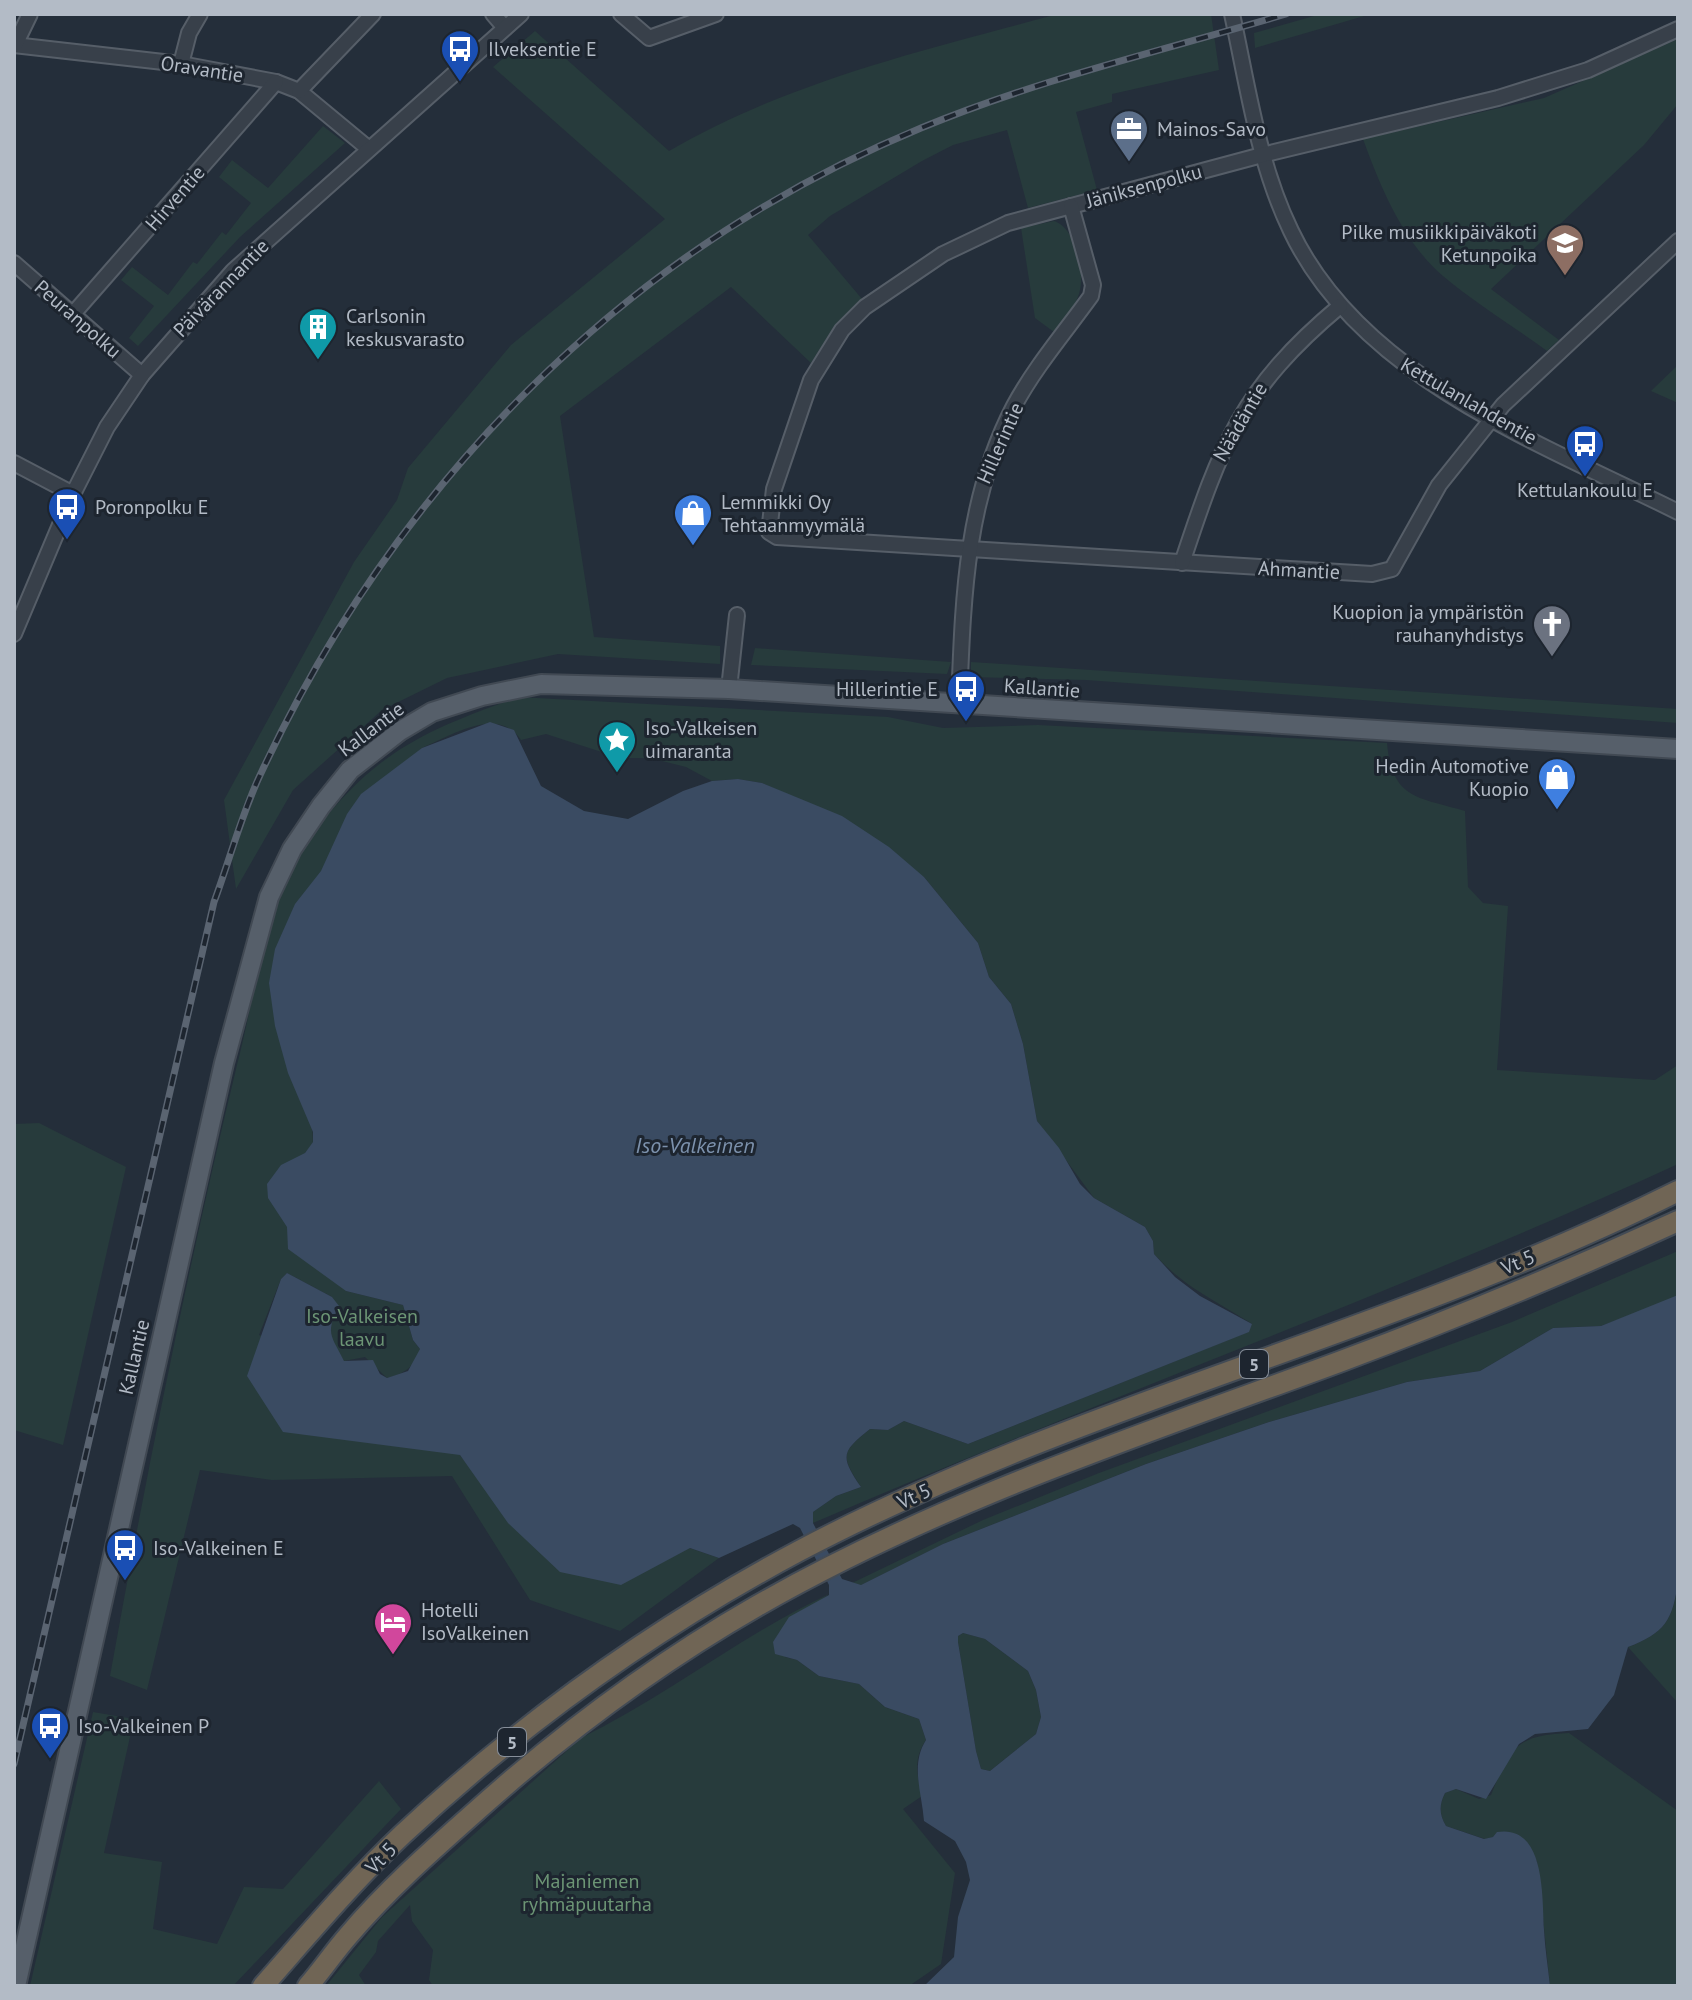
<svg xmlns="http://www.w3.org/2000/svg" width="1692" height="2000" font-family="'PT Sans',sans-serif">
<rect width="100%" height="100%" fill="#242e3a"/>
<g fill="#273b3c">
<path d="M1058,14H1211L1219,70L1112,94V102L1076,112L1097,190L1028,208L1007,130L953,145L922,161L830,216L808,235L862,299L833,329L811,363L731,287L560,416L594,637L720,646V664L558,654L447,678L382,710L293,790L236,889L224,800L354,562L397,500L408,468L511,345L665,219L493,67L535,31L669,151C790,81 924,50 1058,14Z"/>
<path d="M1321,14H1371L1255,48L1254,33Z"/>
<path d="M1678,39V104L1644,145L1491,289L1559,340L1547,351C1513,326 1475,303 1443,276C1403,242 1380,186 1363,139L1544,98Z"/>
<path d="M323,126L345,143L240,237L138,346L129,338L154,306L121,280L132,267L168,295L193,262L197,264L222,232L226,235L251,203L219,177L232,160L268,188Z"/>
<path d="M1054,221C1076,228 1086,272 1079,294C1075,307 1062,321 1054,332L1035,318L1021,228Z"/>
<path d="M1678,365V403L1651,391Z"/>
<path d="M755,648L951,662L947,674L751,665Z"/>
<path d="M971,662L1678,709V723L1086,680L971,677Z"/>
<path d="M518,697L888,717L943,728L1038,725L1387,743C1392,799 1417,797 1465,811L1468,887L1483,903L1508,906L1497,1070L1655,1080L1678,1065V1164C1395,1294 1100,1399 813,1523V1512L836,1496L861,1487C841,1456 840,1453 870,1429L888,1430L904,1421L968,1444L1248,1332L1252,1324C1212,1298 1188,1290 1154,1254L1153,1241L1145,1227L1094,1198L1037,1121L1023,1044L1011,1004L989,977L978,943L924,877L800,800L762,783L738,779L712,781L686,767L650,758H620L546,734L521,740C498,705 451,736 422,748L312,1123L313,1143L305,1153L346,1291L403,1305L413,1340L420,1349C416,1366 404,1374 387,1378L365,1357L344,1361C340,1354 333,1345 330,1337C326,1326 335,1312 332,1297L287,1273L281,1279L259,1335L326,1356L460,1455L477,1476L719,1558L620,1631L530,1600L452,1476L272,1480L200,1470L147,1690L110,1676C147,1470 188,1267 237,1065C257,987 266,897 315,831C376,751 426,730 518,697Z"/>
<path d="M39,1123L126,1167L63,1445L14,1430V1124Z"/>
<path d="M1678,1251V1295L1675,1298L1601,1326L1553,1328L1480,1371L1407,1382L1269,1422L1146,1464L943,1544L861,1585L850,1584L983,1520L1099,1473L1512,1322Z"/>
<path d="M1678,1581V1703L1628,1647C1665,1633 1673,1620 1678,1581Z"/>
<path d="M829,1594L820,1601L785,1657L797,1660L819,1676L859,1684L885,1707L919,1719L926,1740C913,1759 917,1774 922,1796L903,1809L955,1873L941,1964L909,1986H433L429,1980L433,1950L412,1921L410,1905L378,1941L376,1952L359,1975L366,1986H326L382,1917L581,1738C667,1696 742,1635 829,1594Z"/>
<path d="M963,1633L985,1639L1028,1671L1036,1690L1041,1717L1036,1734L990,1771L981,1769L976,1751L958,1642V1636Z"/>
<path d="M93,1712L134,1719L104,1853L162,1862L153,1929L217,1944L244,1887L283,1889L379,1781L401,1809L233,1986H30Z"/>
<path d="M1569,1733L1678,1811V1986H1550L1537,1861L1494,1837L1485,1839L1446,1826C1439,1814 1439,1805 1445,1793L1456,1789L1479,1799L1491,1795C1510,1747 1517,1735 1569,1733Z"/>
</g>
<path fill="#3a4b62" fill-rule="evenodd" d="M490,722L514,730L541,786L584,811L628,819L683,791L712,781L738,779L762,783L842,816L889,847L924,877L978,943L989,977L1011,1004L1023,1044L1037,1121L1059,1148L1080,1184L1094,1198L1145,1227L1153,1241L1154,1254L1175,1277L1200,1296L1252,1324L1249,1332L968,1444L904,1421L888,1430L870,1429C841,1452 840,1456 861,1487L836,1496L813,1512V1523L842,1579L861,1585L943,1544L1146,1464L1269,1422L1407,1382L1480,1371L1553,1328L1601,1326L1678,1295V1581C1673,1620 1665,1633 1628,1647L1614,1695L1588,1729L1535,1734L1519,1744L1486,1799L1456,1789L1445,1793C1439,1805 1439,1814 1446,1826L1484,1839L1493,1837L1497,1832C1546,1824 1542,1898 1544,1930C1545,1949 1548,1967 1550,1986H924L954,1957L958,1917L970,1880L966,1862L955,1841L924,1821C922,1793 910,1765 926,1740L919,1719L885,1707L859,1684L819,1676L797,1660L775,1654L773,1642L789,1617L829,1595V1585L800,1528L793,1524L719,1558L690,1548L621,1585L560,1572L508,1523L460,1455L283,1432L247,1376L281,1279L287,1273L332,1297L339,1306C325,1334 331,1335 344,1361L373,1360L380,1374L387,1378L408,1371L420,1349L413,1340L403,1305L346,1291L288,1249L287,1227L268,1198L267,1184L281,1165L305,1153L313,1142V1132L288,1073L275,1026L269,983L275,949L295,904L321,871L347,814L361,794L422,748ZM963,1633L985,1639L1028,1671L1036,1690L1041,1717L1036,1734L990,1771L981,1769L976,1751L958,1642V1636Z"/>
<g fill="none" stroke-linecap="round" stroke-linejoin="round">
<g stroke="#565e68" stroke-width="18">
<g id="minor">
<path d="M493,14L505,28"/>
<path d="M621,14L649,38L716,14"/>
<path d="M1232,14C1248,87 1258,163 1291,231C1361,378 1541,443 1678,512"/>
<path d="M1678,29L1588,70L1498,98L1262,155L1008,223L943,254L865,307L842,330L811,380L774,489L769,532L777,537L1372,574L1392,569L1439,485L1503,405L1678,241"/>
<path d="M14,45L181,64L276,82L299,91L369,149"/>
<path d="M15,45L30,14"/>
<path d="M181,64L189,33L200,14"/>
<path d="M299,91L373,14"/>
<path d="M14,263L142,375"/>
<path d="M73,314L276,82"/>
<path d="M14,463L73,494"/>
<path d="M1182,563C1221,445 1241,389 1340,306"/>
<path d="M14,634L73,494L107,427L142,375L233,271L521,14"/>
<path d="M729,689L737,615"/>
<path d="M959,704C963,601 965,500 1014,406C1035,367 1065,332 1091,296L1093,285L1071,206"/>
</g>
</g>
<g stroke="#414953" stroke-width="22">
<path id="major" d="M16,1986L224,1063L269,897L292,849L321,806L350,770L400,731L432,712L482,696L541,684L729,689L1678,749"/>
</g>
<g stroke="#434b55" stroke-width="24">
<g id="highway">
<path d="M263,1986C308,1935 353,1881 403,1834C521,1724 656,1627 799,1551C1079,1403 1394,1333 1678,1191"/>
<path d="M308,1986C322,1970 334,1952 348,1936C386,1891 430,1852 474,1813C562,1734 654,1665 757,1606C940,1501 1141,1435 1339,1362C1454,1319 1567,1272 1678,1221"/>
</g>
</g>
<use href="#minor" stroke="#38404a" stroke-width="14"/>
<use href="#major" stroke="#565f6a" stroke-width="18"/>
<use href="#highway" stroke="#706555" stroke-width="20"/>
<g stroke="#5a6471" stroke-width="7">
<path id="rail" d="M14,1764L214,902C230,859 242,812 262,771C397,483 625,250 921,128C1039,79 1165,50 1286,14"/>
</g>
<use href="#rail" stroke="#1d252f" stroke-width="4" stroke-dasharray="12" stroke-linecap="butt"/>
</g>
<defs>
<g id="bus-pin" transform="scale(2)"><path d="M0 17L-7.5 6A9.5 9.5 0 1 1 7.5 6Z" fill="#1a4fb4" stroke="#1d252f"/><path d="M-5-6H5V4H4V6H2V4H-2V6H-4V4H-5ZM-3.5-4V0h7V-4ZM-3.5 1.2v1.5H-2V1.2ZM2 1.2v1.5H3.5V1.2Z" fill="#fff"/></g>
<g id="office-pin" transform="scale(2)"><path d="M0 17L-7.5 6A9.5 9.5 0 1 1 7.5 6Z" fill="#5c6f8a" stroke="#1d252f"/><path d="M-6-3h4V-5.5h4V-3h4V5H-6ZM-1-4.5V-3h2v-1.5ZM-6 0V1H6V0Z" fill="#fff"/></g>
<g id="school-pin" transform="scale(2)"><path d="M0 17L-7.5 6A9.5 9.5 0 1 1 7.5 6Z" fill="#8d6e63" stroke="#1d252f"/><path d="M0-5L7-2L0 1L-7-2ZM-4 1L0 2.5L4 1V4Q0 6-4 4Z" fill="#fff"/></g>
<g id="building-pin" transform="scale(2)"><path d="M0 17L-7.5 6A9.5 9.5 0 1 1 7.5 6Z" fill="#0f9aa8" stroke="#1d252f"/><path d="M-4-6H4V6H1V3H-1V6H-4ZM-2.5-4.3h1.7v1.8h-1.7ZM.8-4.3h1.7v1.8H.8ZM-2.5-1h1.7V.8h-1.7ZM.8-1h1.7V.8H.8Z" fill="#fff"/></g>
<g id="shop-pin" transform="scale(2)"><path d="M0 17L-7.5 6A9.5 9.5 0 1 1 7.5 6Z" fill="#3f7fe0" stroke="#1d252f"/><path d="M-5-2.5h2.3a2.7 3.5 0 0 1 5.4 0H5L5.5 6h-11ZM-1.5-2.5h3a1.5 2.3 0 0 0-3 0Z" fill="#fff"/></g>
<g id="church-pin" transform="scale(2)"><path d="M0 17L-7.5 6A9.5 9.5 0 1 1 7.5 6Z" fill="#6b7280" stroke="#1d252f"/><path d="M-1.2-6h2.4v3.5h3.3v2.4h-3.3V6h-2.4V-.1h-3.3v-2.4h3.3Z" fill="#fff"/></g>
<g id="sight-pin" transform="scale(2)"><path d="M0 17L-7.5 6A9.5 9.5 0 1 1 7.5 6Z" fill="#0f9aa8" stroke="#1d252f"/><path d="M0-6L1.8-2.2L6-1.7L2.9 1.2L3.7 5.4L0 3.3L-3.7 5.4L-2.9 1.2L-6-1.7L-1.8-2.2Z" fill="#fff"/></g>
<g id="hotel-pin" transform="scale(2)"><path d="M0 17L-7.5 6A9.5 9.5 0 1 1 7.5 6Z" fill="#d1479c" stroke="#1d252f"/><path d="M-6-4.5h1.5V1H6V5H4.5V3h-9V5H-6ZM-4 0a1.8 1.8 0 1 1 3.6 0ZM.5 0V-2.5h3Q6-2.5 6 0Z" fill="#fff"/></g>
</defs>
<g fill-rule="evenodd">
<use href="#bus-pin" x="460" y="49"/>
<use href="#office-pin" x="1129" y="129"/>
<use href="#school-pin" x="1565" y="243"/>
<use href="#building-pin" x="318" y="327"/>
<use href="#bus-pin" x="1585" y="444"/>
<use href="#bus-pin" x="67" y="507"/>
<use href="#shop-pin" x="693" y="513"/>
<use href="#church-pin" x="1552" y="624"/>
<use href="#bus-pin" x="966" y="689"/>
<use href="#sight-pin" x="617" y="740"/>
<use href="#shop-pin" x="1557" y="777"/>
<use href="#bus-pin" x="125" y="1548"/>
<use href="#hotel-pin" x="393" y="1622"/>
<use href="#bus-pin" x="50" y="1726"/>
</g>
<g text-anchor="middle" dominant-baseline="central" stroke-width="6" stroke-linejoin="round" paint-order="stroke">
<g fill="#1d252f" stroke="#868e99" stroke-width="2">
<rect x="1240" y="1350" width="28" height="28" rx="6"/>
<rect x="498" y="1728" width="28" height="28" rx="6"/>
</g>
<g font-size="18" font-weight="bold" fill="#b3bbc6">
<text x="1254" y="1364">5</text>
<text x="512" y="1742">5</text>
</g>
<g font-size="20" fill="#b3bbc6" stroke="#1d252f" text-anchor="start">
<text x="488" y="49">Ilveksentie E</text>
<text x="1157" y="129">Mainos-Savo</text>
<text x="1537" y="232" text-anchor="end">Pilke musiikkipäiväkoti<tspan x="1537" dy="23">Ketunpoika</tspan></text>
<text x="346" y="316">Carlsonin<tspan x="346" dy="23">keskusvarasto</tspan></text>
<text x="1585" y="490" text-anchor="middle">Kettulankoulu E</text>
<text x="721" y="502">Lemmikki Oy<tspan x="721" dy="23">Tehtaanmyymälä</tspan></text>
<text x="95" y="507">Poronpolku E</text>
<text x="1524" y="612" text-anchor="end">Kuopion ja ympäristön<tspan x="1524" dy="23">rauhanyhdistys</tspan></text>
<text x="938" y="689" text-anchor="end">Hillerintie E</text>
<text x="645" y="728">Iso-Valkeisen<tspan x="645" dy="23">uimaranta</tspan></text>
<text x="1529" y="766" text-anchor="end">Hedin Automotive<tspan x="1529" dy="23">Kuopio</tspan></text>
<text x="153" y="1548">Iso-Valkeinen E</text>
<text x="421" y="1610">Hotelli<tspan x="421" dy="23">IsoValkeinen</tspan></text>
<text x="78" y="1726">Iso-Valkeinen P</text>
</g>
<g font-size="20" fill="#b3bbc6" stroke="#1d252f">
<text transform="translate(202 69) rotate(9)">Oravantie</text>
<text transform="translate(1144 186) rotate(-15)">Jäniksenpolku</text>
<text transform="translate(175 198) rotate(-49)">Hirventie</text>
<text transform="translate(221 288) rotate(-46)">Päivärannantie</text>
<text transform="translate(78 319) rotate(41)">Peuranpolku</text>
<text transform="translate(1469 401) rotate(30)">Kettulanlahdentie</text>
<text transform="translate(1240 422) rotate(-60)">Näädäntie</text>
<text transform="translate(1000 443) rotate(-66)">Hillerintie</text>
<text transform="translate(1299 570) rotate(3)">Ahmantie</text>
<text transform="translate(1042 688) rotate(4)">Kallantie</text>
<text transform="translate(371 729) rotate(-37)">Kallantie</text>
<text transform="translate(1518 1262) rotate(-23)">Vt 5</text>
<text transform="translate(134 1357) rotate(-77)">Kallantie</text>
<text transform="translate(914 1496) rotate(-24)">Vt 5</text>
<text transform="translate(381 1858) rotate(-46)">Vt 5</text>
</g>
<g font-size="20" fill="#6c9575" stroke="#1d252f">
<text x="362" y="1316">Iso-Valkeisen<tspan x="362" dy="23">laavu</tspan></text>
<text x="587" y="1881">Majaniemen<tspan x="587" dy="23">ryhmäpuutarha</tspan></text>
</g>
<g font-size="22" font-style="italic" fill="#7c91ac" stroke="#1d252f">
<text x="695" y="1145">Iso-Valkeinen</text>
</g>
</g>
<rect width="1692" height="2000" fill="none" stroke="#b3bbc6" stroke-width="32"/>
</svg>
